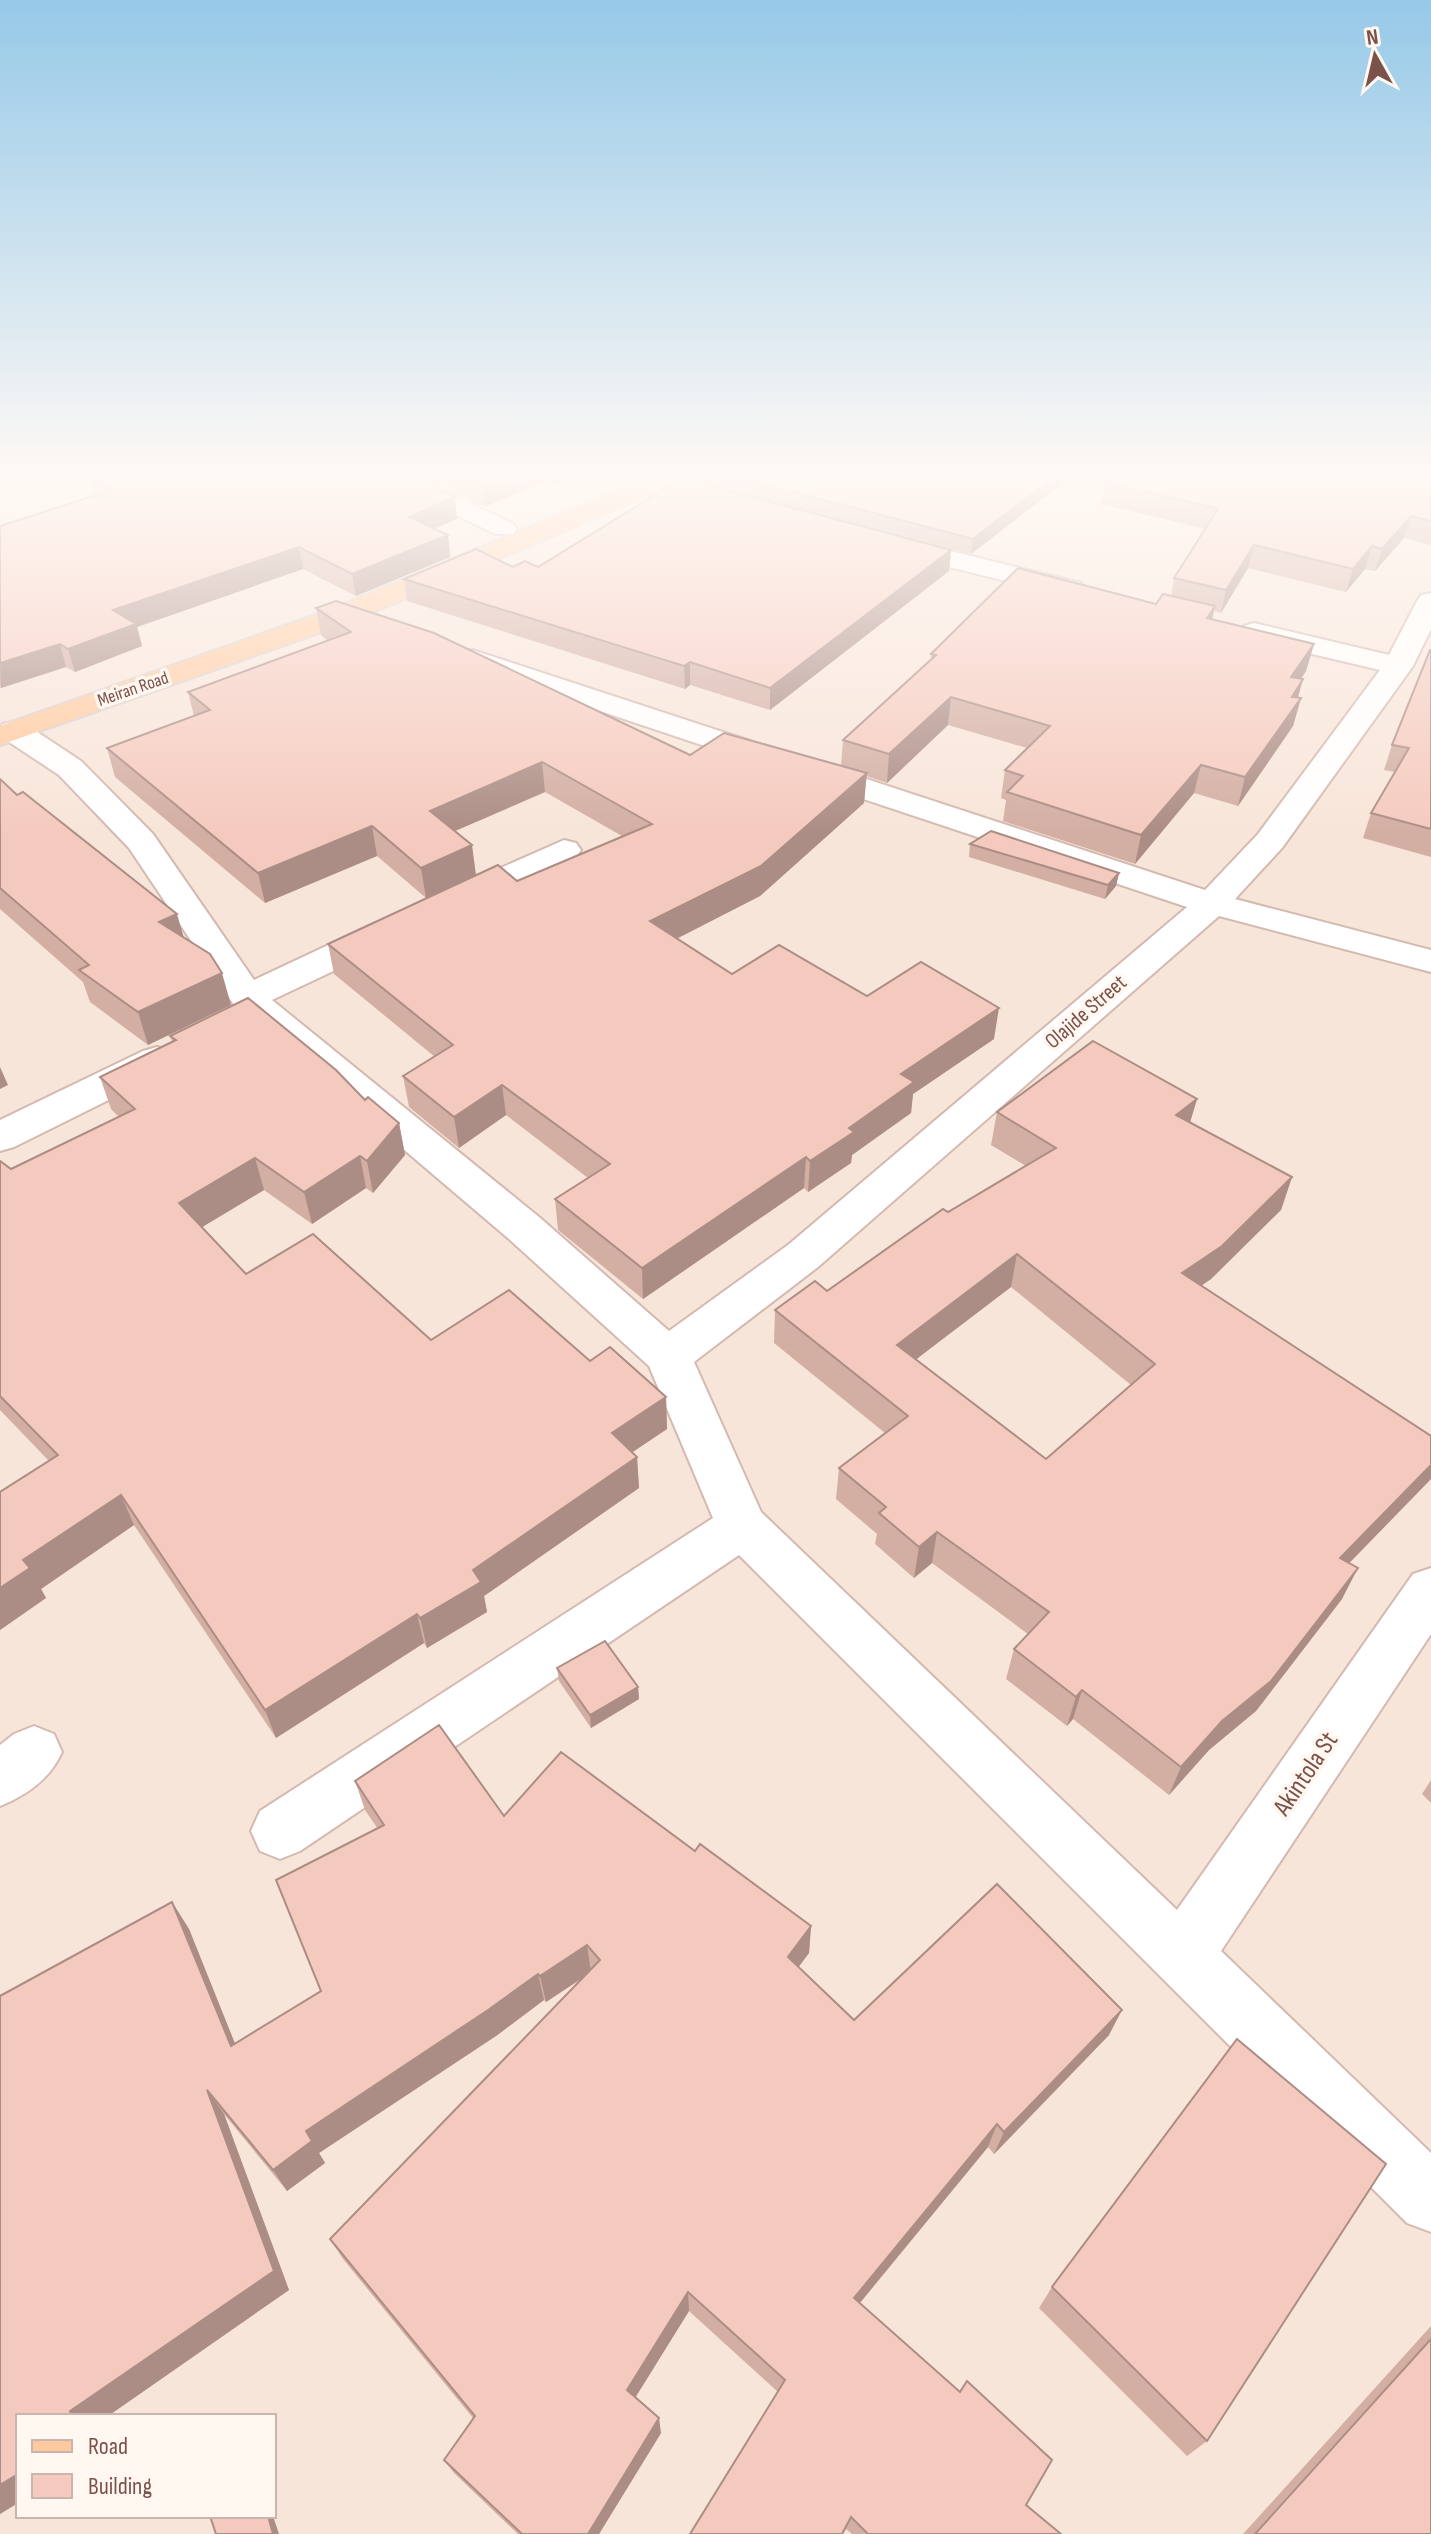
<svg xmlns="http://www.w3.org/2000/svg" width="1431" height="2534" font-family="'Sofia Sans Condensed',sans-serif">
<rect width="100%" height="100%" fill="#fef2e9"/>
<path fill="#f8e5d9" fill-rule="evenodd" d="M0,479H1431V2534H0ZM18,2416H274V2516H18Z"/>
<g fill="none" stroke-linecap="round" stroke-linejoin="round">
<g stroke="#d4b9b0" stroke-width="4">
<g id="minor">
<path d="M390,479H421L513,524L517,529L513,534H495L393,484Z"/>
<path d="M893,537L1081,583L1085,589L1081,595L1071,597L884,551L880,545L884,539Z"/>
<path d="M1431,593V629L1413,666L1282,848L1235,899L1431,950V972L1219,916L818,1267L694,1362L761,1512L1177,1910L1413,1574L1431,1568V1634L1221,1951L1431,2153V2232L1407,2223L739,1555L300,1851L280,1859L260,1851L251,1831L260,1811L713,1518L649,1366L509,1239L234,1005L129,848L59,775L3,738L0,729L3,724L14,722L25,724L81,761L153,834L254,980L373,924L386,921L399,924L404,932L399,940L272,1000L539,1217L669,1331L788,1245L1187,907L462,665L457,659L462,653L472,650L482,653L1205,890L1258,834L1380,670L1244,638L1240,632L1244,626L1254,623L1389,655L1417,601L1421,595Z"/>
<path d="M564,840L576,843L581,850L576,857L468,907L456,910L444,907L439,900L444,893Z"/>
<path d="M157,1047L171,1051L176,1060L171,1069L14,1147L0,1151V1120L143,1051Z"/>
<path d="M34,1726L54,1734L62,1752C50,1779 27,1795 0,1806V1745L14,1734Z"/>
</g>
</g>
<g stroke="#dacfcc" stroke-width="4">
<path id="major" d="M645,479H678L675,484L350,622L0,745V726L330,610Z"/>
</g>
<use href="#minor" fill="#fff" fill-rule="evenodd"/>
<use href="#major" fill="#ffc99e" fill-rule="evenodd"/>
</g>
<g fill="#d3aea3" fill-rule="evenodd">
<path d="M92,479L457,519L434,529L448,535L450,557L356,596L303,569L137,627L142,646L75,672L66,667L1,688L0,687V526L96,495Z"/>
<path d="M428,479H567L550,487L540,483L485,507Z"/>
<path d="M706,479H1068L971,554L706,484Z"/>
<path d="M1431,479V545L1404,538L1375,571L1365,569L1346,592L1248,568L1221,613L1214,611L1212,619L1314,644L1306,671L1301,679L1298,698H1301L1293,726L1238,806L1194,793L1135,864L1003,821L1006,800L1001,798L1005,770L1027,748L948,725L887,783L866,776L864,803L760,896L677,938L732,974L867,996L994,1039L913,1094L911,1113L852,1155L851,1163L808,1192L804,1188L643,1299L558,1230L555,1199L588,1178L506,1115L459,1148L409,1107L403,1076L435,1057L334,974L328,944L517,881L622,836L545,792L455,831L476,875L426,898L377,856L265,903L115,777L107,748L194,716L188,692L328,641L321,635L316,608L690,755L841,766L843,740L931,660V654L1156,604L1171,596L1174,578L1205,529L1101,504L1105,482Z"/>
<path d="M951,550L949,571L770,710L690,685L685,689L407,601L404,579L513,567H538Z"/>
<path d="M1431,650V857L1363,838L1371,813L1395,772L1384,770L1392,745Z"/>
<path d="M0,779L183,937L231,1005L148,1045L90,1002L83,982L0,909Z"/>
<path d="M970,844L1119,873L1116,886L1105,899L969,857Z"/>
<path d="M170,1036L365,1100L399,1123L405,1155L373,1193L366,1188L312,1224L264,1190L202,1227L246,1274L431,1340L590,1361L666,1397L667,1429L632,1452L637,1457L639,1488L484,1596L487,1612L427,1648L424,1643L276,1738L134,1525L41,1589L46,1598L0,1630L49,1461L0,1410V1161L11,1169L119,1117L111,1109L100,1077L172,1041Z"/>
<path d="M1197,1099L1190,1123L1292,1177L1281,1210L1211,1279L1201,1285L1431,1479L1349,1563L1342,1599L1256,1711L1209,1750L1169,1795L1073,1719L1067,1726L1006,1679L1014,1649L1028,1634L932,1563L914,1578L875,1544L877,1534L836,1499L839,1468L885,1433L774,1343L775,1310L827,1291L948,1212L1026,1166L991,1145L997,1112ZM1011,1287L1131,1385L1046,1459L916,1359Z"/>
<path d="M557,1668L638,1687L639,1699L591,1728L559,1681Z"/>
<path d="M1431,1780V1803L1422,1794Z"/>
<path d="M355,1781L504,1816L695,1851L811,1926L809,1953L798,1967L854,2020L1109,2035L994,2154L988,2147L860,2303L1026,2505L1061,2534H852L846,2529L843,2534H690L778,2392L689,2311L635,2398L661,2433L599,2534H518L454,2473L444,2460L473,2418L343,2259L330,2239L583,1978L546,2002L544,2000L496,2036L319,2153L325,2163L287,2191L224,2114L289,2290L108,2416H18V2503L0,2514V1996L172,1902L189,1929L235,2044L321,1991L378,1829L365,1810Z"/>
<path d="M1052,2287L1207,2441L1187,2456L1039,2308Z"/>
<path d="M1431,2326V2534H1243Z"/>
</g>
<g fill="#ac8d85">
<path d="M499,479H540V483L485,507L483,486Z"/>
<path d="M550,479H567L550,487Z"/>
<path d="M1051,479H1068L971,554L973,539Z"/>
<path d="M455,497L457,519L412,538L409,517Z"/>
<path d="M1411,516L1404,538L1375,571L1382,549Z"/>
<path d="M448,535L450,557L356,596L352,574Z"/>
<path d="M1254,545L1248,568L1221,613L1226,590Z"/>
<path d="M1372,546L1365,569L1346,592L1353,569Z"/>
<path d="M299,547L303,569L137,627L142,646L75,672L68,649L113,610Z"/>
<path d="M951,550L949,571L770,710V688Z"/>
<path d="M1215,606L1209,633L1207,618Z"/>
<path d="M60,644L66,667L1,688L0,663Z"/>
<path d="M1314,644L1306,671L1284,704L1291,677Z"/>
<path d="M690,662V685L685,689L684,666Z"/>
<path d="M1303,679L1296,705L1301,698L1293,726L1238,806L1245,777Z"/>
<path d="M951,697L948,725L887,783L889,754Z"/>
<path d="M542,762L545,792L434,840L430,811Z"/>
<path d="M1201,765L1194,793L1135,864L1141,835Z"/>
<path d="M867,773L864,803L760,896L651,952L650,921Z"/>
<path d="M372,826L377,856L265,903L258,873Z"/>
<path d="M472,845L476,875L426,898L421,868Z"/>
<path d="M1119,873L1116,886L1105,899L1108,885Z"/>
<path d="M177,914L186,945L159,922Z"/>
<path d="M222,973L231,1005L148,1045L138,1012Z"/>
<path d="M999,1008L994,1039L913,1094L911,1113L852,1155L851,1163L808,1192L810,1161L849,1128L901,1074Z"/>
<path d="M0,1067L8,1085L0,1089Z"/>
<path d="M502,1085L506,1115L459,1148L454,1117Z"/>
<path d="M1197,1099L1187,1132L1176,1115Z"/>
<path d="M399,1123L405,1155L373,1193L367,1161Z"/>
<path d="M360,1156L366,1188L312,1224L304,1192Z"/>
<path d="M806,1157L804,1188L643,1299L642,1268Z"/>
<path d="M255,1158L264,1190L189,1235L179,1203Z"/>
<path d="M1292,1177L1281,1210L1211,1279L1172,1306L1182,1273Z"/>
<path d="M1017,1254L1011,1287L893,1377L897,1345Z"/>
<path d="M666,1397L667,1429L615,1464L612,1433Z"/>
<path d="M637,1457L639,1488L484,1596L487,1612L427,1648L420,1618L473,1570Z"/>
<path d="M1431,1465V1479L1325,1588L1340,1558Z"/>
<path d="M121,1495L134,1525L41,1589L46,1598L0,1630V1588L23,1560Z"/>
<path d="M937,1532L932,1563L914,1578L919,1547Z"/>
<path d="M1358,1568L1342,1599L1256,1711L1209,1750L1169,1795L1181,1767Z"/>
<path d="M417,1614L424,1643L276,1738L265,1710Z"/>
<path d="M638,1687L639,1699L591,1728L590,1715Z"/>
<path d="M1082,1690L1073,1719L1067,1726L1076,1697Z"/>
<path d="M172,1902L189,1929L246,2071L231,2046Z"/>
<path d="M811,1926L809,1953L786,1984L788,1957Z"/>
<path d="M587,1945L591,1972L546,2002L540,1976Z"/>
<path d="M538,1974L544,2000L496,2036L319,2153L325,2163L287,2191L273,2170L306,2131Z"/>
<path d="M1122,2010L1109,2035L994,2154L1004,2132Z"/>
<path d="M207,2090L224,2114L289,2290L108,2416H72L70,2411Z"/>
<path d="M997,2124L988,2147L849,2316L854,2298Z"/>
<path d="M688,2292L689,2311L630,2406L627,2390Z"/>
<path d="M659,2418L661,2433L599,2534H588Z"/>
<path d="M18,2474V2503L0,2514V2485Z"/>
<path d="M268,2516H273L279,2534H273Z"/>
</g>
<g fill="#f5cabe" stroke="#ac8d85" stroke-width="2" fill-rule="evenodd">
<path d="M93,479H416L455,497L409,517L448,535L352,574L299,547L113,610L136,624L68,649L60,644L0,663V526L112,490Z"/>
<path d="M469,479H499L483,486Z"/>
<path d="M681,479H685L951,550L770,688L690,662L684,666L404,579L476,549L513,567L525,561L538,567Z"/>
<path d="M744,479H1051L973,539Z"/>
<path d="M1111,479H1431V521L1411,516L1382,549L1372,546L1353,569L1254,545L1226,590L1174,578L1218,509L1105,482Z"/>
<path d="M1018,568L1156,604L1163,594L1215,606L1207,618L1314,644L1291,677L1303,679L1292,697L1301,698L1245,777L1201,765L1141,835L1007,792L1023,776L1005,770L1050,726L951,697L889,754L843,740L936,655L931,654Z"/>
<path d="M336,601L434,633L690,755L724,733L867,773L761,866L650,921L732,974L779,945L867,996L921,962L999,1008L901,1074L914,1082L849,1128L854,1132L810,1161L806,1157L642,1268L555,1199L610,1164L502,1085L454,1117L403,1076L453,1045L328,944L498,865L517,881L652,824L542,762L430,811L472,845L421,868L372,826L258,873L107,748L210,710L188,692L351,632L316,608Z"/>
<path d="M1430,650H1431V829L1371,813L1409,748L1392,745Z"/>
<path d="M0,779L17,795L23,792L177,914L159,922L210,954L222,973L138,1012L79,970L89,965L0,888Z"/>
<path d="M991,831L1119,873L1108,885L970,844Z"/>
<path d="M248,998L336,1070L365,1100L368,1097L399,1123L367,1161L360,1156L304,1192L255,1158L179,1203L246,1274L313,1234L431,1340L509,1290L590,1361L610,1347L666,1397L612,1433L637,1457L473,1570L481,1582L420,1618L417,1614L265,1710L121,1495L23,1560L30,1568L0,1588V1492L58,1455L0,1396V1161L11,1169L135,1109L100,1077L176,1040L170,1036Z"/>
<path d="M1093,1041L1197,1099L1176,1115L1292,1177L1222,1246L1182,1273L1431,1436V1465L1340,1558L1358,1568L1271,1681L1222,1721L1181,1767L1082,1690L1076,1697L1014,1649L1049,1612L937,1532L919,1547L879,1513L886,1507L839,1468L908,1416L775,1310L815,1281L827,1291L943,1209L948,1212L1056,1148L997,1112ZM1017,1254L1155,1364L1046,1459L897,1345Z"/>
<path d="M605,1641L638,1687L590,1715L557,1668Z"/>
<path d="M439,1725L504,1816L561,1752L695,1851L700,1844L811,1926L788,1957L854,2020L997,1884L1122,2010L1004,2132L997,2124L854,2298L960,2392L967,2381L1052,2460L1026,2505L1061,2534H868L851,2517L842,2534H690L785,2380L688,2292L627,2390L659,2418L588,2534H522L444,2460L475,2416L330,2239L600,1960L587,1945L540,1976L538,1974L488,2010L306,2131L312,2141L273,2170L207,2090L274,2271L70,2411L72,2416H18V2474L0,2485V1996L172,1902L231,2046L321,1991L276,1880L384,1825L355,1781Z"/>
<path d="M1237,2039L1386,2164L1207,2441L1052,2287Z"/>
<path d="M1431,2339V2534H1255Z"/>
<path d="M210,2516H268L273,2534H216Z"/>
</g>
<linearGradient id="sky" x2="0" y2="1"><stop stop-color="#96c9e8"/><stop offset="0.57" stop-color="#fff9f5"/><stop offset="1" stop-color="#fff9f5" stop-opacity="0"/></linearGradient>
<rect width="1431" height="834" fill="url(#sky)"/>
<g text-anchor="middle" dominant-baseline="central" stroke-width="7" stroke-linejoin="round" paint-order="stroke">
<g font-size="18" fill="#7b524a" stroke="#fff7f0">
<text transform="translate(133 689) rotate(-19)">Meiran Road</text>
</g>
<g font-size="22" fill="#7b524a" stroke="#fff7f0">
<text transform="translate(1086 1012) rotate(-41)">Olajide Street</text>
</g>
<g font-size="26" fill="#7b524a" stroke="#fff7f0">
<text transform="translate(1306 1774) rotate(-56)">Akintola St</text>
</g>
</g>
<rect x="16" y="2414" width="260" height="104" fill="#fff7f0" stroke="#cab5ae" stroke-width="2"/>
<rect x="32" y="2440" width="40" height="12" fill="#ffc99e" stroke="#cab5ae" stroke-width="2"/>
<text x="88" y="2454" font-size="24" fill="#7b524a">Road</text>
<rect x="32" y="2474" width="40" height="24" fill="#f5cabe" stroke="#cab5ae" stroke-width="2"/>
<text x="88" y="2494" font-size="24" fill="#7b524a">Building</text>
<g transform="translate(1375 56) rotate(352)" stroke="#fff7f0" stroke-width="6" paint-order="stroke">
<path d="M0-6L14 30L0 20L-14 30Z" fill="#7b524a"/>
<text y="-12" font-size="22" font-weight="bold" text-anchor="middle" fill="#7b524a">N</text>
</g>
</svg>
